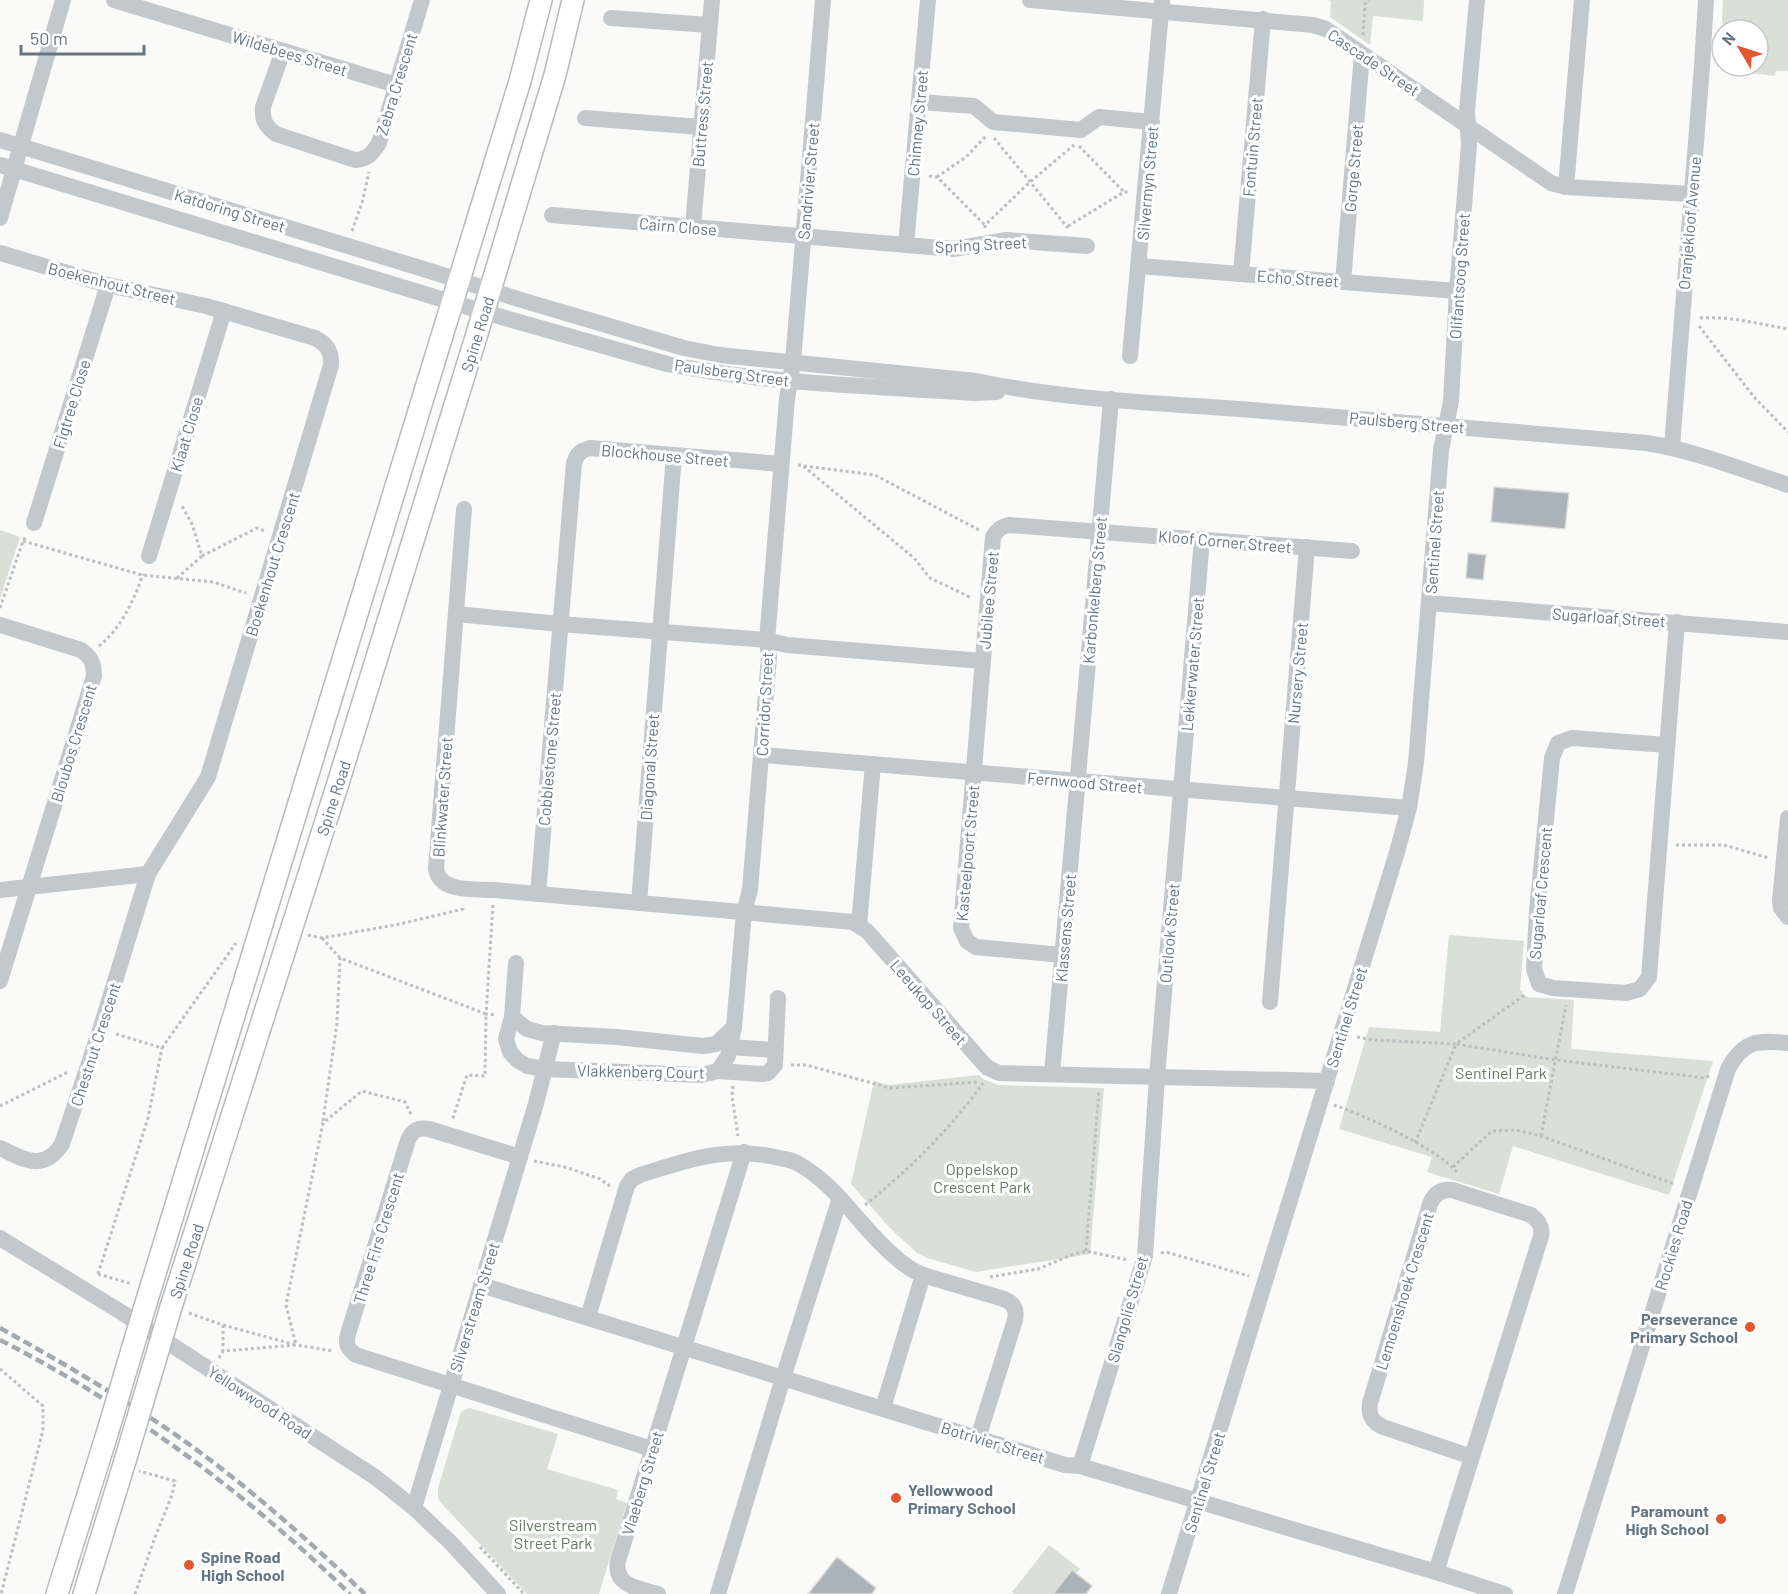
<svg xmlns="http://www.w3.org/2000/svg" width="1788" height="1594" font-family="Barlow,sans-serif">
<rect width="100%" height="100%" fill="#fafaf8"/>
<g fill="#dadfd7">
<path d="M1328,0H1424L1423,21L1373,16L1370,45L1330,17L1331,1Z"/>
<path d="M1723,0H1788V71H1776L1775,76L1722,70V66H1758V30H1725L1722,21Z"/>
<path d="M0,530L20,537L0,599Z"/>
<path d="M1449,935L1524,941L1520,990L1527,997L1574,1000L1571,1049L1713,1061L1669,1195L1513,1146L1499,1194L1427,1172L1432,1157L1339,1129L1369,1027L1440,1032Z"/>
<path d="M978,1075L985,1080L999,1085L1104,1088L1090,1254L976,1272L927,1258L917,1253L890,1228L851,1184L874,1081L889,1085Z"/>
<path d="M470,1408L558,1434L547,1469L618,1490L616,1499L627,1503L599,1594H527L440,1502L438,1498V1488L460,1415L462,1411Z"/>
<path d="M1049,1545L1080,1569L1076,1573L1072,1570L1053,1594H1014L1012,1592Z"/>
</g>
<g fill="#aab3b9" stroke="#dcdcda" stroke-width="1.5">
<path d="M1494,487L1569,493L1565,529L1491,522Z"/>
<path d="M1468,553L1486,555L1483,580L1466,578Z"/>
<path d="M837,1557L876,1588L872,1594H808Z"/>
<path d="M1072,1570L1092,1586L1086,1594H1053Z"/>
</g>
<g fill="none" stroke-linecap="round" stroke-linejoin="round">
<g stroke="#b5babe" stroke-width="24">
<g id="major">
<path d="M146,1303L520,81L541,0"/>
<path d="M171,1307L339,780L476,337L555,75L573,0"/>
<path d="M57,1594L107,1434"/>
<path d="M84,1594L125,1461"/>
</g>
</g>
<g stroke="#bbbfc2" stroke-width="3" stroke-dasharray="3 3" stroke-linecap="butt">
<path d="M1363,35L1365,4L1369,0"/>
<path d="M994,138L1068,228"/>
<path d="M1079,146L1124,192"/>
<path d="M929,176L937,177L985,225"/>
<path d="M937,177L966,157L986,136"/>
<path d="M1068,226L1124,192H1128"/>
<path d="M985,228V225L1030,182L1074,145"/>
<path d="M352,231L362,203L369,172"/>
<path d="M1700,318C1730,316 1759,324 1788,329"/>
<path d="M1699,326L1754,397L1788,432"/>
<path d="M798,465H802L914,558L930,578L972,598"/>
<path d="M804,466L875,475L979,530"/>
<path d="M23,541L142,575L213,582L246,593"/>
<path d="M202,556L257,528L265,531"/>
<path d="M177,578L202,556L192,524L182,506"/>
<path d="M0,608L23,541L27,535"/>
<path d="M99,646C121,628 134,601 143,574"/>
<path d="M1676,845H1724L1769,858"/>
<path d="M493,905L486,1014L495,1015"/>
<path d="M308,935L322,938L400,924L463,909V905"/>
<path d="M322,938L340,958L486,1014L485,1076L467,1075L452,1121"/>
<path d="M116,1034L162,1048L236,943"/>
<path d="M1357,1037L1373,1040L1456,1044L1526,994"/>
<path d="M791,1065H806L890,1088L979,1082"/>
<path d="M733,1086L732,1096L738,1136"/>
<path d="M1334,1105C1362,1114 1443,1151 1458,1174"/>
<path d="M0,1106L68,1072"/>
<path d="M323,1121L337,1023L340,958"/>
<path d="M1541,1136L1566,1005"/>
<path d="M1415,1143L1456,1044L1556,1060L1705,1078L1709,1076"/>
<path d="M534,1161L565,1167L600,1179L610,1186"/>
<path d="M1453,1167L1492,1131L1516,1130L1541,1136L1674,1184"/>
<path d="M865,1205C906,1173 953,1126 983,1083"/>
<path d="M1086,1251L1099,1091"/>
<path d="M1161,1253L1166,1252L1249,1276"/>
<path d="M98,1274L148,1118L162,1048"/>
<path d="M98,1274L132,1284"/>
<path d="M990,1277L1038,1269L1074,1254L1086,1251L1128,1260"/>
<path d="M189,1313L223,1325L296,1345L286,1305L323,1123L362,1091L405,1102L412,1116"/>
<path d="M223,1325V1351"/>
<path d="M219,1358L223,1351L296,1345L333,1351"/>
<path d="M0,1369L43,1406V1430L1,1594"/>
<path d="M480,1547L524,1594"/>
<path d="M135,1594L154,1540L172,1495L175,1481L139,1471"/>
</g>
<g stroke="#c3c8cc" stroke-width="16">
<path d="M114,0L396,85"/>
<path d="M1030,0L1313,25L1326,29L1551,183L1566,187L1692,194"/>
<path d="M611,18L709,25"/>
<path d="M283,51L263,107C262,120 265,126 276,134L355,160C368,159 372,154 379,143L422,0"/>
<path d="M920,102L974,106L993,122L1081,130L1099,117L1152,122"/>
<path d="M585,118L701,127"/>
<path d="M0,140L430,271L518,299L684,348L720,355L976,381C1066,400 1160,403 1252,410C1383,420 1515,431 1647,443C1695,451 1741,469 1788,485"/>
<path d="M0,165L484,312L667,364C768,384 872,386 975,393L997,392"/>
<path d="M1566,187L1582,0"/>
<path d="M552,215L953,249L1007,240L1087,246"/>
<path d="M0,218L63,0"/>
<path d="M693,227L712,0"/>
<path d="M906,245L928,0"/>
<path d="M0,253L108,285L206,306L315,338C327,344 332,352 331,365L208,777L148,874L100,1030L62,1144C44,1172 24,1160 0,1148"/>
<path d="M1139,266L1457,291"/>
<path d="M1241,274L1263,19"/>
<path d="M1343,282L1362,54"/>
<path d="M1130,356L1162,1"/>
<path d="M1672,447L1702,66L1706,0"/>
<path d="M464,509L436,869C440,893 475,889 494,890L853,922L867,931L983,1063L988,1068L999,1073L1327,1081"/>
<path d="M34,523L108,285"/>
<path d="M149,556L224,311"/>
<path d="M1429,603L1788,632"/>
<path d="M456,614L560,624L767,640L787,645L983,661"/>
<path d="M0,625L81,650C91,657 94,663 94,676L0,981"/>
<path d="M1667,745L1572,738L1558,743L1552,758L1537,911L1534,969L1539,984L1553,988L1626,993L1640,989L1649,977L1677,622"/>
<path d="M761,755L1409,808"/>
<path d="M1788,818L1780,901L1781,908L1788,917"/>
<path d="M0,890L148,874"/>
<path d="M538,894L574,463C577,454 581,450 590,448L781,464"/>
<path d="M639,903L674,455"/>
<path d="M859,925L873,764"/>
<path d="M1063,955L976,947L967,941L961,928L993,537C997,530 1001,526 1009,525L1352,551"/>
<path d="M516,963L512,1017L506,1039L510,1052L517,1060L527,1066L545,1069L701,1075L718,1071L728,1056L734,1027L744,912L750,890L769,657L767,640L787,399L793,362L823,0"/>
<path d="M1270,1002L1307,547"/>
<path d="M512,1017L527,1029L542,1033L617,1037L703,1046L716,1044L734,1027"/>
<path d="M729,1047L775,1050"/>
<path d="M718,1071L762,1074L768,1073L775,1065L778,998"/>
<path d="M1052,1074L1111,399"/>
<path d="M520,1157L429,1129C418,1127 413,1130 408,1140L348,1334C345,1345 348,1349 356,1355L652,1449"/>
<path d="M0,1238L121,1312L375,1477L414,1508L452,1544L498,1594"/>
<path d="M481,1285L1065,1465L1080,1466L1436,1572L1505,1594"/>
<path d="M588,1317L627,1186L632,1179L640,1175C687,1160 725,1146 775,1157C782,1159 790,1159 797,1163C823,1177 842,1200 861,1222C876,1239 901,1267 923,1275L1004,1299C1014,1303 1017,1310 1015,1320L978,1438"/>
<path d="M883,1408L923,1275"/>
<path d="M1080,1466L1145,1256L1157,1077L1202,539"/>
<path d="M414,1508L535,1107L554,1033"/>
<path d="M1436,1572L1541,1236C1543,1227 1539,1221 1531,1215L1452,1190C1441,1189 1434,1194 1430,1204L1370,1403C1368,1415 1372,1422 1383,1427L1472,1457"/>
<path d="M658,1594C640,1589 613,1586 618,1561L744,1152"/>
<path d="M718,1594L783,1378L840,1198"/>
<path d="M1169,1594L1397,852L1409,808L1416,763L1441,450L1451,401L1457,291L1469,145L1467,111L1477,0"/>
<path d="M1565,1594L1728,1069C1744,1040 1757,1040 1788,1043"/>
</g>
<use href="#major" stroke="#fff" stroke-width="21"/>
<g stroke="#a2aab0" stroke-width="4.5" stroke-dasharray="9 4.5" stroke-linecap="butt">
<path d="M0,1328C60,1361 119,1396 176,1435C243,1482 305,1537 365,1594"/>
<path d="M0,1340C128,1405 247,1494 350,1594"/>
</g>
<g stroke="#b5babe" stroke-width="24" stroke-linecap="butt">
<g id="major-bridge">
<path d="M107,1434L146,1303"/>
<path d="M125,1461L171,1307"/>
</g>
</g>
<use href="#major-bridge" stroke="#fff" stroke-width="21"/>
</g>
<g fill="#e4572e" stroke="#fff" stroke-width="2">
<circle cx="1750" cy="1327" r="6"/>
<circle cx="896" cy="1498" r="6"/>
<circle cx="1721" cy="1519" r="6"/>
<circle cx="189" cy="1565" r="6"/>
</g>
<g text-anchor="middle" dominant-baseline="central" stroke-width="6" stroke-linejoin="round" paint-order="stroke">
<g font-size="16" fill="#657683" stroke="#fff">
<text transform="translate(290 53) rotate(17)">Wildebees Street</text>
<text transform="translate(1374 62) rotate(34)">Cascade Street</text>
<text transform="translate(396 84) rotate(-73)">Zebra Crescent</text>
<text transform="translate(702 114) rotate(-85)">Buttress Street</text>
<text transform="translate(917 123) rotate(-85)">Chimney Street</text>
<text transform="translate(1252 147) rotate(-85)">Fontuin Street</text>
<text transform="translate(1353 168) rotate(-85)">Gorge Street</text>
<text transform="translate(808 181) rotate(-85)">Sandrivier Street</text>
<text transform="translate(1147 183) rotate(-85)">Silvermyn Street</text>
<text transform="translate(230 210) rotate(17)">Katdoring Street</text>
<text transform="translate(1689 223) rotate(-85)">Oranjekloof Avenue</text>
<text transform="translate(678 226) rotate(5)">Cairn Close</text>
<text transform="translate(981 244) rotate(-3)">Spring Street</text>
<text transform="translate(1459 276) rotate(-86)">Olifantsoog Street</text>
<text transform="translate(1298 278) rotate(4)">Echo Street</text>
<text transform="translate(112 283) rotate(14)">Boekenhout Street</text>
<text transform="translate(477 334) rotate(-73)">Spine Road</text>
<text transform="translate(732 372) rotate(8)">Paulsberg Street</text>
<text transform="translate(71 404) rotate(-73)">Figtree Close</text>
<text transform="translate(1407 422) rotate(5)">Paulsberg Street</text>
<text transform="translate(186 434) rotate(-73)">Kiaat Close</text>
<text transform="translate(665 455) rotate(5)">Blockhouse Street</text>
<text transform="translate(1225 541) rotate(5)">Kloof Corner Street</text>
<text transform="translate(1434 542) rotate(-86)">Sentinel Street</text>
<text transform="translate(272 564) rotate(-73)">Boekenhout Crescent</text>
<text transform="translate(1094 590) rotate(-85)">Karbonkelberg Street</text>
<text transform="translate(988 600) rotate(-85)">Jubilee Street</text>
<text transform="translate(1609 617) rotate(4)">Sugarloaf Street</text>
<text transform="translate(1192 664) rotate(-85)">Lekkerwater Street</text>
<text transform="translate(1297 673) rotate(-85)">Nursery Street</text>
<text transform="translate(764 704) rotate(-87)">Corridor Street</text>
<text transform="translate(73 743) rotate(-73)">Bloubos Crescent</text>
<text transform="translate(549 759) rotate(-85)">Cobblestone Street</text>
<text transform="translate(649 767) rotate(-86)">Diagonal Street</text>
<text transform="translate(1085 782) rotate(5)">Fernwood Street</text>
<text transform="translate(442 797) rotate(-86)">Blinkwater Street</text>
<text transform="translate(333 798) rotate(-72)">Spine Road</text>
<text transform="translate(967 853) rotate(-85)">Kasteelpoort Street</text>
<text transform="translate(1540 893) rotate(-85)">Sugarloaf Crescent</text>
<text transform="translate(1065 928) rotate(-85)">Klassens Street</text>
<text transform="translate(1169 933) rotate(-85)">Outlook Street</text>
<text transform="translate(929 1002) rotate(49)">Leeukop Street</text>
<text transform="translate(1346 1017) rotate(-73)">Sentinel Street</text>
<text transform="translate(95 1044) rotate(-72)">Chestnut Crescent</text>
<text transform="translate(641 1071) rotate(1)">Vlakkenberg Court</text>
<text transform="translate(378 1238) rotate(-73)">Three Firs Crescent</text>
<text transform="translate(1673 1245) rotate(-73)">Rockies Road</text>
<text transform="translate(186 1261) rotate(-72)">Spine Road</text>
<text transform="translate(1404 1291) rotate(-73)">Lemoenshoek Crescent</text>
<text transform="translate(474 1307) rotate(-73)">Silverstream Street</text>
<text transform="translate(1127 1309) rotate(-74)">Slangolie Street</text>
<text transform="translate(260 1402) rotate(33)">Yellowwood Road</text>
<text transform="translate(993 1442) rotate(17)">Botrivier Street</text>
<text transform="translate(1204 1482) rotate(-73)">Sentinel Street</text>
<text transform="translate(642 1483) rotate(-73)">Vlaeberg Street</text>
</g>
<g font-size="16" fill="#687a64" stroke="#fff">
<text x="1501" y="1072">Sentinel Park</text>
<text x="982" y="1168">Oppelskop<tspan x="982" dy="18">Crescent Park</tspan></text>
<text x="553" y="1524">Silverstream<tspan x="553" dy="18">Street Park</tspan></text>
</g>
<g font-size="16" font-weight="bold" fill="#657683" stroke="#fff" text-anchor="end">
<text x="1738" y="1318">Perseverance<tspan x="1738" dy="18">Primary School</tspan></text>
<text x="908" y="1489" text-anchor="start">Yellowwood<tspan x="908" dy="18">Primary School</tspan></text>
<text x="1709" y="1510">Paramount<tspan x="1709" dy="18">High School</tspan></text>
<text x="201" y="1556" text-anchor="start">Spine Road<tspan x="201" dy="18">High School</tspan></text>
</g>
</g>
<g transform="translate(1740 48) rotate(309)"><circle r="28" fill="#ffffff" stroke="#c1c8cd" stroke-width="1.5"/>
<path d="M0-4.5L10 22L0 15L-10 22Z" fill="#e4572e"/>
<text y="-9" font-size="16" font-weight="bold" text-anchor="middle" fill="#657683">N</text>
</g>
<path d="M21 45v9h123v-9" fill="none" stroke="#657683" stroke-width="3"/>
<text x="30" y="45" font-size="18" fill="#657683" stroke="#ffffff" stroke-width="4.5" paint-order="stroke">50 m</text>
</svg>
